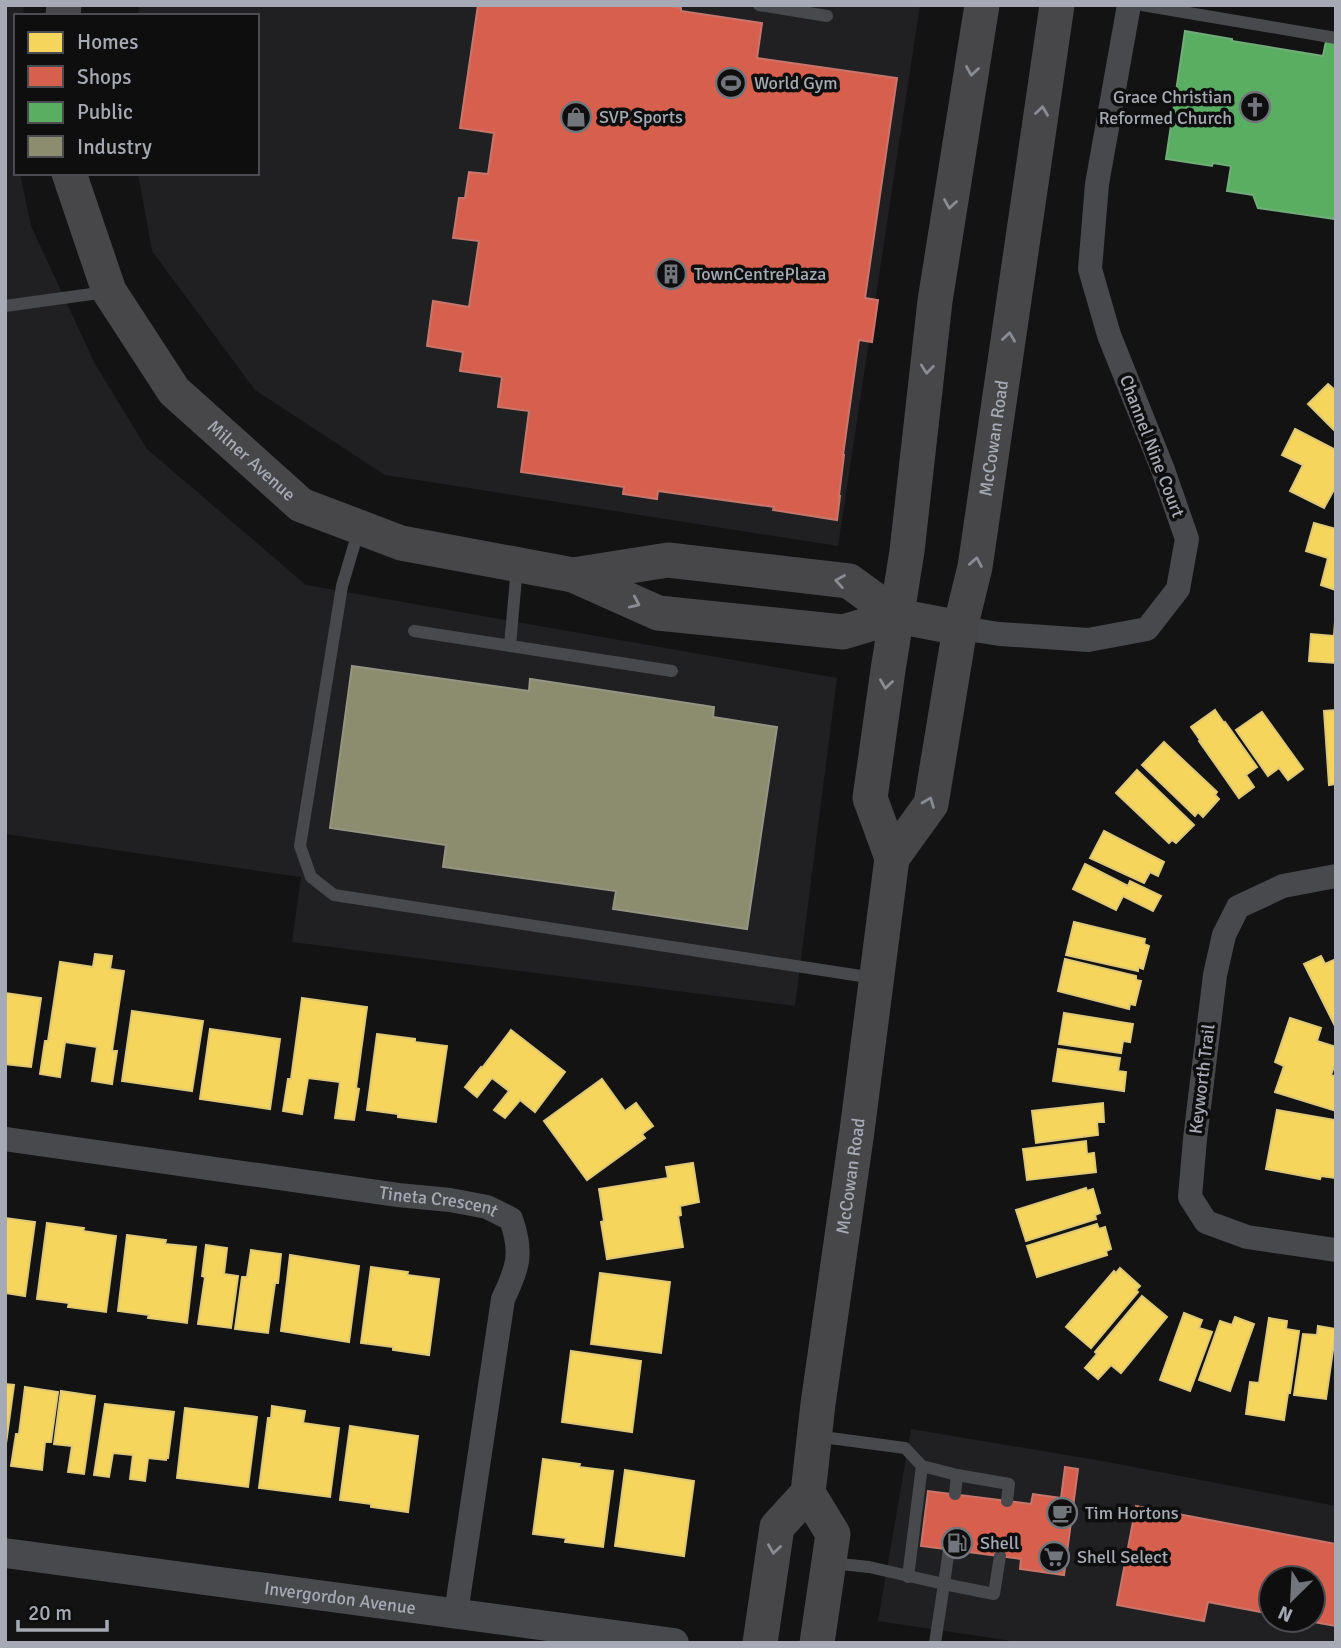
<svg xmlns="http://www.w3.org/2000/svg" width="1341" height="1648" font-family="Signika,sans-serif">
<rect width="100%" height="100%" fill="#131314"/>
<g fill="#202022" fill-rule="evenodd">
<path d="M5,5H24L23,16H16V173H20L31,226L95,364L147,449L306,585L837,678L795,1006L292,942L301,877L5,834Z"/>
<path d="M139,5H920L838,546L385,475L255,390L152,251L138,173H257V16H138Z"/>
<path d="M911,1429L1108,1462L1336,1506V1643H1024L878,1621ZM1271,1578H1313V1620H1271Z"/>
</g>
<g fill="#f6d55c" stroke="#dec876" stroke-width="2">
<path d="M1328,384L1336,391V432L1308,404Z"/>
<path d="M1295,429L1336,450V486L1324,508L1290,491L1303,465L1282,455Z"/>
<path d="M1314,523L1336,529V590L1321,585L1328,558L1306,551Z"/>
<path d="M1336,608V663L1309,661L1311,634L1334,636Z"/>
<path d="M1215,710L1224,723L1225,722L1257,767L1246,775L1254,787L1239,798L1199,741L1200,740L1191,727Z"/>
<path d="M1336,710V784L1329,785L1324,711Z"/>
<path d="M1262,712L1303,769L1288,780L1279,768L1268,776L1236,730Z"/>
<path d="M1164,742L1217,792L1215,795L1219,799L1203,817L1198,812L1195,816L1142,765Z"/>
<path d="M1137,770L1194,825L1176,843L1172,840L1169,843L1116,793Z"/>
<path d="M1104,831L1164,862L1158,876L1150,872L1144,883L1090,858Z"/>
<path d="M1085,864L1128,886L1130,881L1161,896L1153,911L1123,896L1116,910L1073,889Z"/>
<path d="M1074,922L1145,939L1144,944L1149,946L1143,969L1138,967V971L1066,955Z"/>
<path d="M95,954L112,956L110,969L124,971L112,1051H117L112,1084L92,1081L97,1047L65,1042L60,1077L40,1074L45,1041H48L60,962L93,967Z"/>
<path d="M1321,956L1325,964L1336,959V1028L1304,964Z"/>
<path d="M1065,959L1136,976V980L1141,981L1135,1005L1130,1004L1129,1009L1058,991Z"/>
<path d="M5,993L41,998L31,1067L5,1064Z"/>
<path d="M302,998L367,1007L356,1088L359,1089L354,1120L335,1118L340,1082L308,1078L302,1114L283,1111L288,1079H291Z"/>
<path d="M132,1011L203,1021L192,1091L122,1081Z"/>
<path d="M1064,1013L1133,1024L1130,1042L1123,1041L1121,1053L1059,1044Z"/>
<path d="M1290,1018L1321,1028L1317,1041L1336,1047V1061L1331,1075L1336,1077V1111L1275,1092L1284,1066L1275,1062Z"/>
<path d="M210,1029L280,1039L270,1109L200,1099Z"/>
<path d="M511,1030L565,1072L535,1112L520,1100L505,1118L494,1110L509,1091L492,1078L477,1097L465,1087L481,1067L482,1068Z"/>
<path d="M377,1034L415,1039V1042L447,1046L436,1122L398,1117V1114L367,1110Z"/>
<path d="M1058,1049L1120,1058L1118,1071L1126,1072L1124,1091L1053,1081Z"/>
<path d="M602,1079L625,1111L636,1103L653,1126L642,1134L645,1138L587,1180L544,1121Z"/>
<path d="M1103,1103L1104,1122H1097L1098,1135L1036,1143L1032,1111Z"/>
<path d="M1277,1110L1335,1120L1336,1178L1321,1176L1320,1179L1266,1169Z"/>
<path d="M1086,1141L1087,1154L1094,1153L1096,1172L1027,1180L1023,1149Z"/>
<path d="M693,1163L699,1202L680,1206L681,1215L678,1216L683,1247L607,1259L601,1222L604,1221L599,1189L668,1178L666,1167Z"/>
<path d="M1086,1188L1087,1191L1093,1189L1100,1213L1095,1215L1096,1219L1026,1241L1016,1210Z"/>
<path d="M5,1218L35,1222L25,1296L5,1293Z"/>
<path d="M47,1223L84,1228L83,1231L116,1236L106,1312L68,1307L69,1303L37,1299Z"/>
<path d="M1097,1224L1099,1229L1105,1227L1111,1249L1106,1251L1107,1255L1037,1277L1027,1246Z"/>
<path d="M127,1235L166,1240L165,1244L196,1247L187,1323L148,1318L149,1315L118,1311Z"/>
<path d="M206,1245L227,1248L224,1274L238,1276L231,1328L198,1324L205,1277L202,1276Z"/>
<path d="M251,1250L281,1254L278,1283H275L268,1333L235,1329L242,1277H247Z"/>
<path d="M290,1255L359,1266L349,1342L281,1331Z"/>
<path d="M371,1267L408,1272L407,1275L439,1279L429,1355L393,1350V1347L361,1343Z"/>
<path d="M1120,1268L1140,1286L1136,1290L1138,1292L1091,1348L1066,1327L1114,1271L1116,1273Z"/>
<path d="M600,1273L670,1282L661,1353L591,1344Z"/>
<path d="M1142,1296L1167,1317L1121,1373L1111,1365L1098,1379L1085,1368L1097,1354L1095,1352Z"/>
<path d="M1184,1313L1202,1320L1199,1328L1212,1332L1190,1391L1160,1380Z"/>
<path d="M1235,1317L1254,1324L1230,1391L1199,1380L1220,1321L1232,1325Z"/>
<path d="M1269,1318L1287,1321L1286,1329L1299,1331L1290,1393H1288L1284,1420L1246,1414L1250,1382L1259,1383Z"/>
<path d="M1318,1326L1336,1329L1326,1399L1294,1395L1303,1334L1317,1335Z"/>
<path d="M571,1351L641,1361L632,1432L562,1422Z"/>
<path d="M5,1384L14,1385L5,1451Z"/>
<path d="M25,1387L58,1392L51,1442H45L42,1470L11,1466L16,1434H19Z"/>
<path d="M61,1391L95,1396L84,1474L68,1472L72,1446L54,1444Z"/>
<path d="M105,1404L174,1412L168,1458H166V1460L148,1458L145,1481L130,1479L133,1455L113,1453L109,1477L94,1475Z"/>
<path d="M272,1406L305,1411L303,1423L339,1428L330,1497L259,1488L268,1418H271Z"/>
<path d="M185,1408L257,1417L248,1487L177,1478Z"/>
<path d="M350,1426L418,1436L408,1512L371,1507V1504L340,1500Z"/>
<path d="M543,1459L580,1464L579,1467L613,1471L603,1547L565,1542L566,1538L533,1534Z"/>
<path d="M625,1470L694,1481L684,1556L615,1546Z"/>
</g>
<g fill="#d6604d" stroke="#c8766c" stroke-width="2">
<path d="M478,5H664L681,8V11L762,23L757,58L897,78L865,298L878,300L872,342L859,340L843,455H844L839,496H840L837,520L773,510L774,507L658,491L657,499L623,494L624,487L521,472L529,411L498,407L502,377L460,371L463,352L427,346L433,301L469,307L479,241L453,238L455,225L459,198H465L469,172L488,174L494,133L460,128Z"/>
<path d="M1065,1467L1078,1469L1064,1575L1020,1569L1021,1559L921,1546L928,1491L1031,1504L1033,1494L1061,1498Z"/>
<path d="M1136,1506L1336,1544V1626L1303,1620H1313V1578H1271V1614L1208,1602L1204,1621L1117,1605Z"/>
</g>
<path fill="#5aae61" stroke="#71ad7a" stroke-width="2" d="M1185,31L1232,39V41L1323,56L1326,41L1336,43L1335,219L1258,208L1253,195L1227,191L1231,166L1213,163L1212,166L1166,159Z"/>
<path fill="#8c8c6e" stroke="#949583" stroke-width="2" d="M352,666L529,691L530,679L714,707L713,717L777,727L747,929L613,909L616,891L443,867L446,845L330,828Z"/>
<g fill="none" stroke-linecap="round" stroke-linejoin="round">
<g stroke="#48494c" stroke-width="12">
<path d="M759,5L827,16"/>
<path d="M1142,5L1336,38"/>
<path d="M5,306L106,292"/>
<path d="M359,529L342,586L300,846L311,877L334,895L874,978"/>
<path d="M414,631L672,671"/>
<path d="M510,646L517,566"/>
<path d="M815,1436L905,1448L922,1466"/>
<path d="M957,1475L1009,1484L1007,1501"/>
<path d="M949,1549L944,1584L994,1594L1000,1556"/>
<path d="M831,1563L869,1567L944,1584L935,1643"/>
<path d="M908,1577L922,1466L957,1475L955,1494"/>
</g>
<g stroke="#48494c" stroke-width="24">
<path d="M960,628L1000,634L1088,640L1147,629L1178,589L1187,539L1163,470L1109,335L1090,269L1097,184L1129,5"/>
<path d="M1336,876L1283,886L1238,907L1224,935L1215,975L1195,1139L1190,1197L1206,1222L1247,1237L1336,1250"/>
<path id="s1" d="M5,1139L398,1195L450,1200L487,1207L511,1219C523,1253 518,1268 503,1299L456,1613"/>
</g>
<path stroke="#48494c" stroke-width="30" id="s2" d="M5,1553L674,1643"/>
<g stroke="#47474a" stroke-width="35">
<path d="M63,16L64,5"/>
<path id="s3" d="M69,173L109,291L174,391L301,505L401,543L573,575L658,613L843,632L897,616"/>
<path d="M573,575L668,560L849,581L897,616L960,628"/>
<path id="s4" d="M892,858L931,804L960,628L975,567L1057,5"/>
<path d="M808,1493L833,1534L817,1643"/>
<path id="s5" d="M760,1643L777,1527L808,1493L818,1404L857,1131L892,858L870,798L888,670L907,551L935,301L982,5"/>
</g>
</g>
<defs><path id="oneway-chevron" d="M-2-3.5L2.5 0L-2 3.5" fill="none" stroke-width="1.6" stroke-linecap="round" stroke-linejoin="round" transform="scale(1.75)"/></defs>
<g stroke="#8a8c94">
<use href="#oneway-chevron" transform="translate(972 71) rotate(99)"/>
<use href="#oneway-chevron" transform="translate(1042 111) rotate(-82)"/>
<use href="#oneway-chevron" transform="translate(950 204) rotate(99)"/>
<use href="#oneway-chevron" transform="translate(1009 337) rotate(-82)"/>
<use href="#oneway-chevron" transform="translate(927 369) rotate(96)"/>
<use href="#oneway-chevron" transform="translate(976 562) rotate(-80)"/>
<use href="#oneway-chevron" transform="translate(840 581) rotate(-170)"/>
<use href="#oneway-chevron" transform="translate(635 603) rotate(24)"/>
<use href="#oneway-chevron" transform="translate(886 684) rotate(98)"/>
<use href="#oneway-chevron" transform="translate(929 802) rotate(-69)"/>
<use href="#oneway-chevron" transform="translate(774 1549) rotate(98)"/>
</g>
<defs>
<g id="stadium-ring" transform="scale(1.575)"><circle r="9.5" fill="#0e0e0f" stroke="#73757c" stroke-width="1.5"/><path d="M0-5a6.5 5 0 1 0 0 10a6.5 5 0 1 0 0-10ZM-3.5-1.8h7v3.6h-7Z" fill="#73757c"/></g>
<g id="church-ring" transform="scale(1.575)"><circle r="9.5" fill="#0e0e0f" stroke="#73757c" stroke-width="1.5"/><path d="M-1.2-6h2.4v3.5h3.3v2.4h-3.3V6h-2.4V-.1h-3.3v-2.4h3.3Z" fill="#73757c"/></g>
<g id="shop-ring" transform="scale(1.575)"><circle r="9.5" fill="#0e0e0f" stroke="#73757c" stroke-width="1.5"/><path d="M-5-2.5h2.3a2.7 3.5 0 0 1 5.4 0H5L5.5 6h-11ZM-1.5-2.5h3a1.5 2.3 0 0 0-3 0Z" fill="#73757c"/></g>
<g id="building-ring" transform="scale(1.575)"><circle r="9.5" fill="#0e0e0f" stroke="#73757c" stroke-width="1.5"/><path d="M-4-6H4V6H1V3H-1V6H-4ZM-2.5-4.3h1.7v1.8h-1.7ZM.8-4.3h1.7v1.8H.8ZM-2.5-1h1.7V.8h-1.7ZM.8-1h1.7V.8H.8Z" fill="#73757c"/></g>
<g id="cafe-ring" transform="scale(1.575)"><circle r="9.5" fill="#0e0e0f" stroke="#73757c" stroke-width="1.5"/><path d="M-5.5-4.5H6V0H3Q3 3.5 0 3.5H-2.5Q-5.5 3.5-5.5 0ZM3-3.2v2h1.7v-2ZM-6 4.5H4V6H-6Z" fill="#73757c"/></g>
<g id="fuel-ring" transform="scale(1.575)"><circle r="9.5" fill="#0e0e0f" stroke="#73757c" stroke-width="1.5"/><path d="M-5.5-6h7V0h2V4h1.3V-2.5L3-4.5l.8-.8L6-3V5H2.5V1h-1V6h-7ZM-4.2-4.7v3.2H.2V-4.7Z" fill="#73757c"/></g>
<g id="supermarket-ring" transform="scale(1.575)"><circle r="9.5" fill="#0e0e0f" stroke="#73757c" stroke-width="1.5"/><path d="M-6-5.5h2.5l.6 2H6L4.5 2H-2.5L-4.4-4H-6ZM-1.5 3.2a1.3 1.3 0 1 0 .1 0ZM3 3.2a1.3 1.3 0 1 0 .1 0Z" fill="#73757c"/></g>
</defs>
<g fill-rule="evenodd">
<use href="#stadium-ring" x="731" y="83"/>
<use href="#church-ring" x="1255" y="107"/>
<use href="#shop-ring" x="576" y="117"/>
<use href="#building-ring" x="671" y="274"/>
<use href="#cafe-ring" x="1062" y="1513"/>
<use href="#fuel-ring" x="957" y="1543"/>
<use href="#supermarket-ring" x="1054" y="1557"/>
</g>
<g text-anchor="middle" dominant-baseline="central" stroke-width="7" stroke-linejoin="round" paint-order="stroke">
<g font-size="18" fill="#a6aab4" stroke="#0e0e0f" text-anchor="start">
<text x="754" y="83">World Gym</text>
<text x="1232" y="97" text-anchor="end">Grace Christian<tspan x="1232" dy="21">Reformed Church</tspan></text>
<text x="599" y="117">SVP Sports</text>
<text x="694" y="274">TownCentrePlaza</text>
<text x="1085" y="1513">Tim Hortons</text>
<text x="980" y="1543">Shell</text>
<text x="1077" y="1557">Shell Select</text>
</g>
<g font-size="18" fill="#a6aab4" stroke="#0e0e0f">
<text stroke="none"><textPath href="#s4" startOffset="438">McCowan Road</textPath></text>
<text transform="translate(1152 446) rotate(69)">Channel Nine Court</text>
<text stroke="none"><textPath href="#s3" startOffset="348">Milner Avenue</textPath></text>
<text transform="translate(1202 1079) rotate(-83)">Keyworth Trail</text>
<text stroke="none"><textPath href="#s5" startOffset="483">McCowan Road</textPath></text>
<text stroke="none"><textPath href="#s1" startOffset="438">Tineta Crescent</textPath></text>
<text stroke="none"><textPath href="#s2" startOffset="338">Invergordon Avenue</textPath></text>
</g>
</g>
<rect width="1341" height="1648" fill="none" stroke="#a6aab4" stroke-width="14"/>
<rect x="14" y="14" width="245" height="161" fill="#0e0e0f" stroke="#4b4c51" stroke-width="2"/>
<rect x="28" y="32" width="35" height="21" fill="#f6d55c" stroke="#4b4c51" stroke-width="2"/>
<text x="77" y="49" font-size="21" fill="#a6aab4">Homes</text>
<rect x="28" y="66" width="35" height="21" fill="#d6604d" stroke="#4b4c51" stroke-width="2"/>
<text x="77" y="84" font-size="21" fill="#a6aab4">Shops</text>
<rect x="28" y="102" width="35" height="21" fill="#5aae61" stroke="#4b4c51" stroke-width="2"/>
<text x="77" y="119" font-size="21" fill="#a6aab4">Public</text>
<rect x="28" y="136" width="35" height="21" fill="#8c8c6e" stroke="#4b4c51" stroke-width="2"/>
<text x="77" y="154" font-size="21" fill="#a6aab4">Industry</text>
<g transform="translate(1292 1599) rotate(204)"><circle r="33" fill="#0e0e0f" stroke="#4b4c51" stroke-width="2"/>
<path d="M0-5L12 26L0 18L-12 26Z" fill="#73757c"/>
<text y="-10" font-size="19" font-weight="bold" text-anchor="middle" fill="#a6aab4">N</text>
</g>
<path d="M18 1620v10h89v-10" fill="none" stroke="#a6aab4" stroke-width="3.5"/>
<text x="28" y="1620" font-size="21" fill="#a6aab4" stroke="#0e0e0f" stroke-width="5" paint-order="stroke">20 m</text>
</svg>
